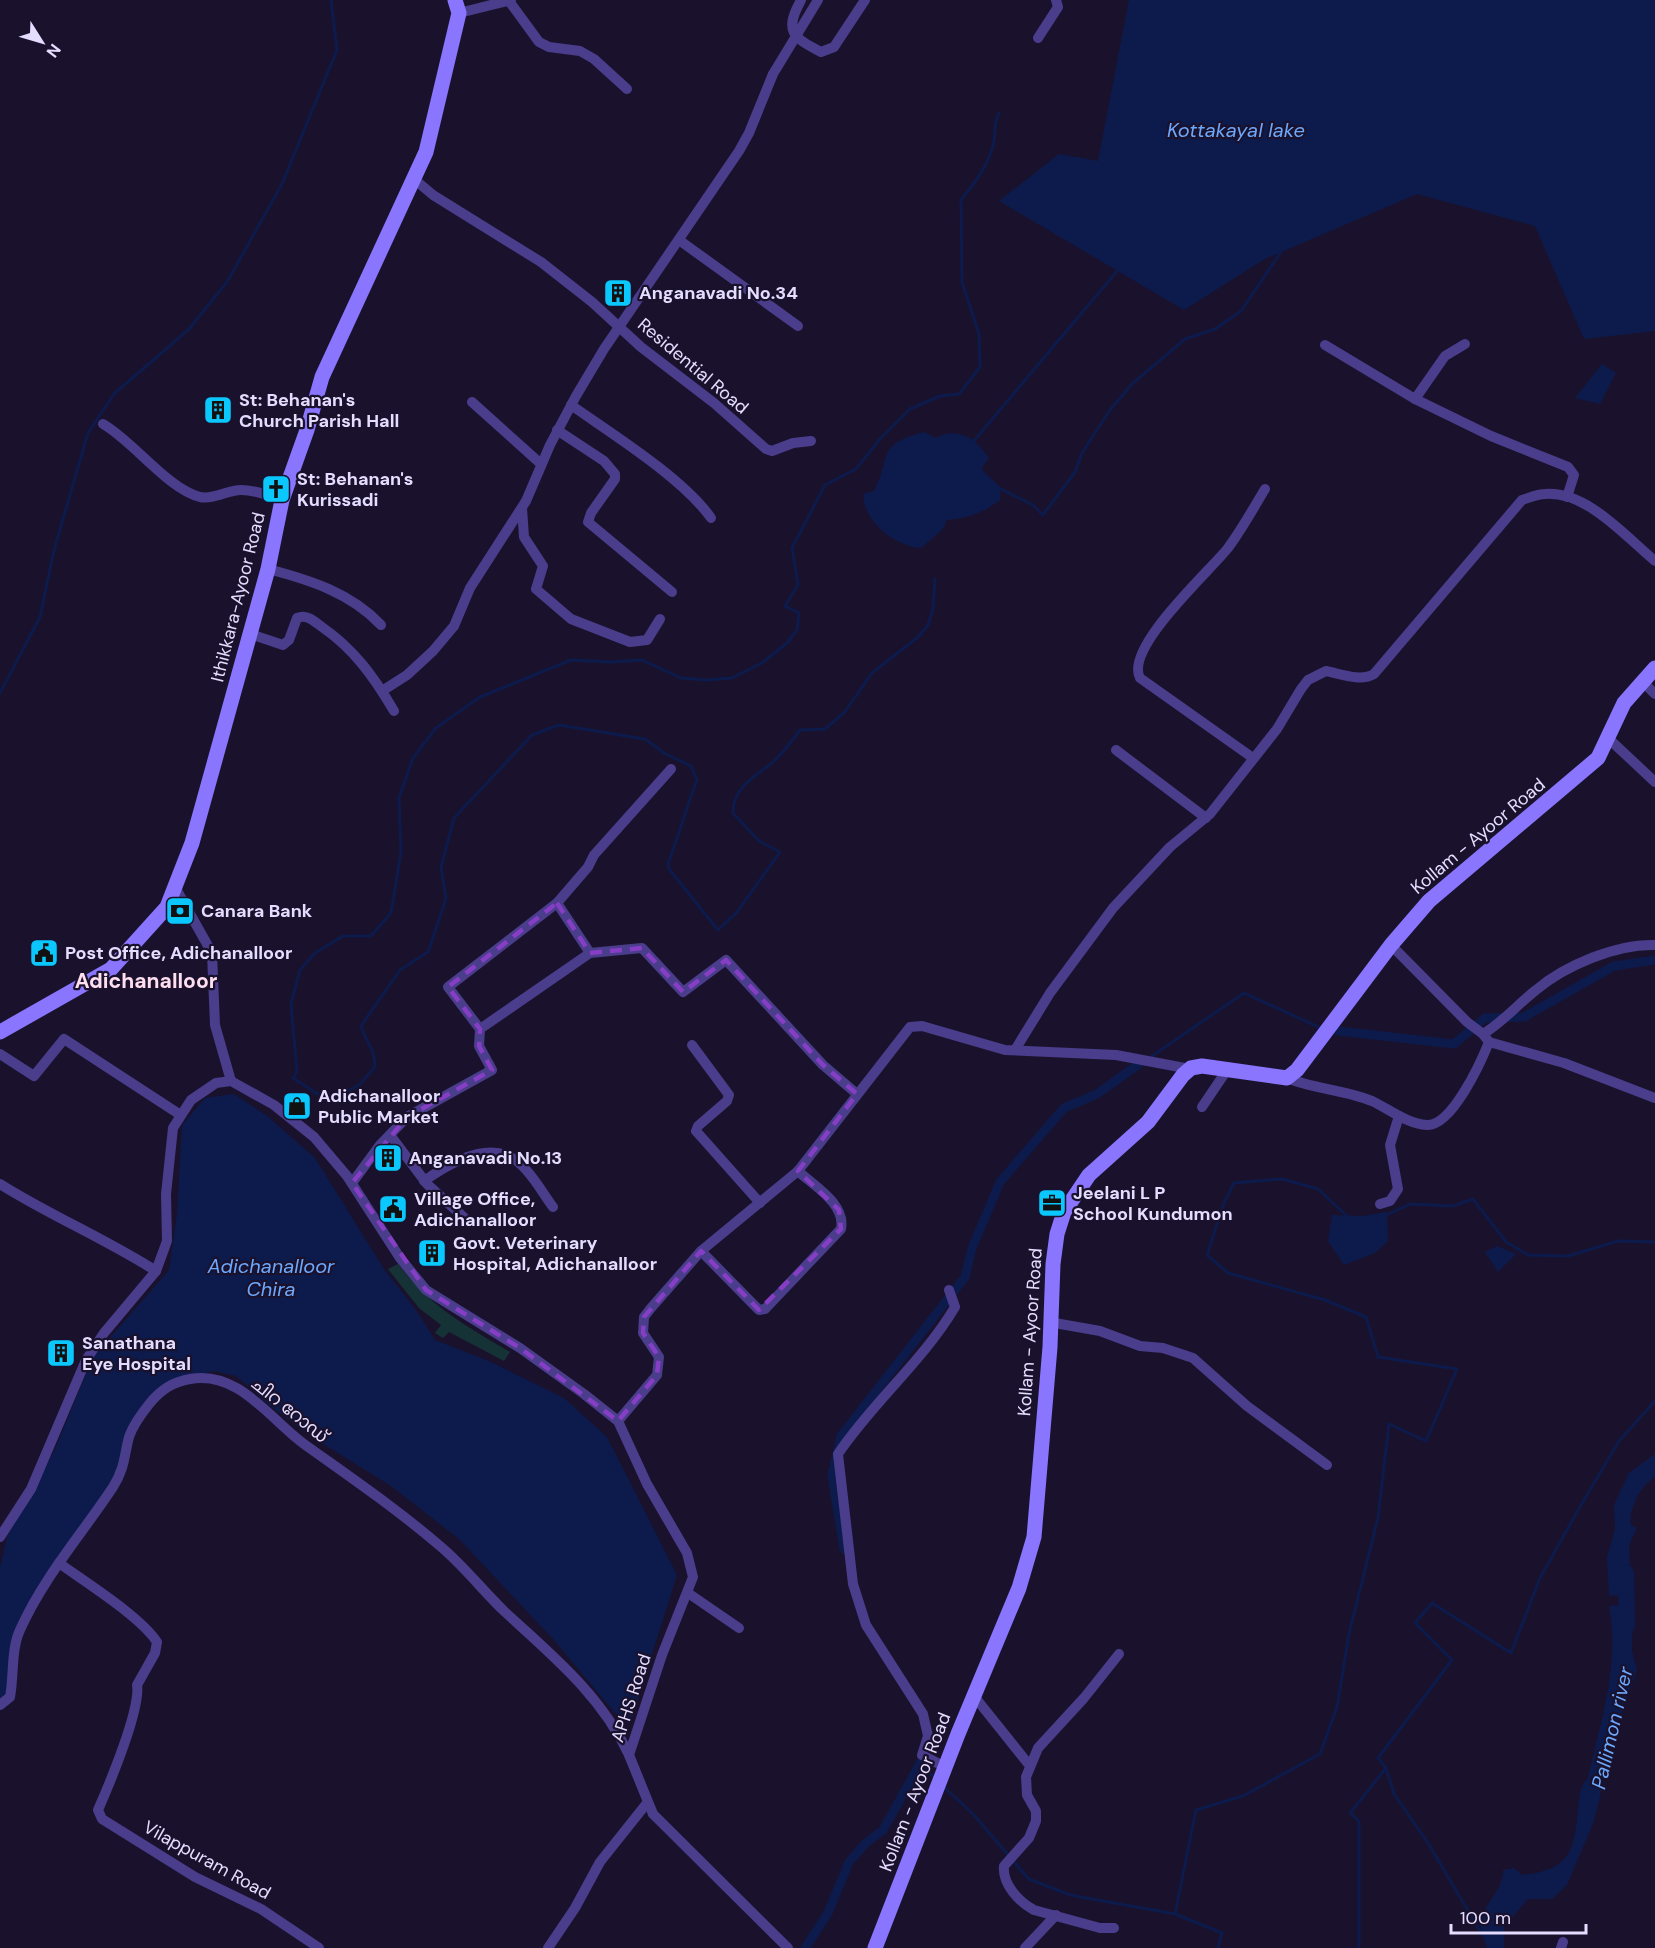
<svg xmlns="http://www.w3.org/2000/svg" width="1655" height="1948" font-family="'DM Sans','Noto Sans Malayalam',sans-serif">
<rect width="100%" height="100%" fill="#1a122c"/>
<path fill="#153336" d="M398,1264C432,1308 463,1324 510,1352L504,1361L449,1332L443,1338L435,1333L441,1325L419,1308L388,1269Z"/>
<g fill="#0c1b4c">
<path d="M1129,0H1655V331L1584,339L1535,226L1417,194L1265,259L1184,310L999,201L1059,154L1098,161Z"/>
<path d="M1602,364L1616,373L1600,404L1575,398Z"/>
<path d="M924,432L936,438C960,426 975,439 989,458L981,469L1001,488L1000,500C983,513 968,518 947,520L942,530L921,548C894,546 864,522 863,494L874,491C892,456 875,445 924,432Z"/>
<path d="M234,1094L266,1115L315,1158L384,1269L416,1310L435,1340L491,1362L564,1398L607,1437L677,1575L630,1724L620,1719L553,1639L459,1539L391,1486L309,1435L269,1405L236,1376L214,1371L178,1379L155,1391L121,1465L16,1629L8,1696L0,1700V1568L7,1537L55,1449L93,1357L169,1270L177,1214L182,1125L205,1098Z"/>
<path d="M1387,1212L1388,1241L1375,1253L1344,1265L1328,1241L1332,1215L1363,1216Z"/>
<path d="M1497,1246L1516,1254L1498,1272L1485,1252Z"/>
<path d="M1655,1454V1477C1641,1485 1628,1509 1631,1525L1637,1528L1629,1545L1631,1594L1609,1596L1607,1557L1615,1529L1614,1505L1629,1473Z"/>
<path d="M1633,1604L1632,1651L1637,1670L1618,1723L1594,1821L1567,1885L1552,1899H1528L1504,1927V1948H1487C1485,1942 1482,1935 1481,1929C1478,1907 1504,1892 1503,1870L1514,1868L1522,1875C1570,1870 1574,1852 1578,1808C1580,1796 1579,1787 1588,1778C1601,1720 1620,1665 1609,1606Z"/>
</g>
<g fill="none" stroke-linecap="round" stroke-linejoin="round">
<g stroke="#0c1b4c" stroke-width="3">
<path d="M972,443L1118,270"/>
<path d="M999,488L1033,505L1043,515L1075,472L1082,453L1110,410L1132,384L1185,339L1215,329L1241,311L1283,249"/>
<path d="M935,579L933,609L928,625L918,637L872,673L844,713L825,729L800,730C792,741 782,754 772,763C755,776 732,789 733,813L759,841L780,852L737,912L718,930L669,869L668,863C679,836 686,808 697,780L691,766L664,753L645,739L559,725L532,735L454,818L441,867L446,899L428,952L400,970L361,1026C366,1043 375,1048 375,1067L360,1084L330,1102L293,1078L297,1072L291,1004L300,970L315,953L343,936H371L391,913L401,852L399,798L413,758L436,728L480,697L571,660L611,662L642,660L681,678L706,680L732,678L762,663L787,643L797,630L799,613L785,606L798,585L792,548L825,485L856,469L879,440L910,409L940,396L959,394L980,367L979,334L962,282L961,200C975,183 990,163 994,141C996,128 993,126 999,113"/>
<path d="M0,693L40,617L54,550L88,433L114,394L189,329L227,282L282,184L337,50L331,0"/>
<path d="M1152,1056L1244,993L1323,1029"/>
<path d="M1384,1216L1410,1204L1453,1206L1473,1199L1506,1242L1528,1255L1568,1256L1618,1241L1655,1242"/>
<path d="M920,1764L933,1776"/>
<path d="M1386,1768L1394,1794L1428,1843L1483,1936"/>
<path d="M945,1788L973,1814L1009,1856"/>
<path d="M1013,1861L1029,1879L1070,1895L1175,1914L1222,1933L1218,1948"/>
<path d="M1175,1914L1196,1810L1243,1796L1320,1754L1337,1707L1349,1634L1378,1518L1389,1424L1426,1441L1457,1369L1378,1357L1366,1317L1325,1300L1228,1273L1207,1255L1223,1205L1234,1183L1282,1179L1318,1189L1348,1217"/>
<path d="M1359,1948V1821L1350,1813L1386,1768L1378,1758L1452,1660L1415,1623L1432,1603L1511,1653L1540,1578L1581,1505L1619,1441L1655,1401"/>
</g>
<g stroke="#0c1b4c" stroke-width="9">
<path d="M1338,1031L1454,1044L1485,1018L1524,1017L1614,966L1655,960"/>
<path d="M844,1549L832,1476L841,1436L965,1277L972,1248L1000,1182L1064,1108L1097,1094L1139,1064"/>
<path d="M805,1948L828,1913L849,1862L866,1843L883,1830L927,1751"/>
</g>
<path stroke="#0c1b4c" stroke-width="16" d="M1626,1573L1627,1626"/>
<g stroke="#4a3d8b" stroke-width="10">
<path d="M801,0C784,31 792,37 821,52L834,47L865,0"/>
<path d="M509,1L539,42L549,47L580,51L594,59L627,89"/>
<path d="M459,13L511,0"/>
<path d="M1038,38L1058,7L1056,0"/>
<path d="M414,179L433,195L541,262L592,302L641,347L714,403L766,449L772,451L793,443L811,441"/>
<path d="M679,240L798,326"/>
<path d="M1325,345L1415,399L1491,436L1568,467L1574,475L1567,497"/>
<path d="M1415,399L1445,356L1465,344"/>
<path d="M472,402L541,464"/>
<path d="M571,405C612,434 683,478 711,518"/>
<path d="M103,424C133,441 168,489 200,497C214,500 227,490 241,490C255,490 269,495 282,500"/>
<path d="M557,430L604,461L615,474V479L591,513L588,522L672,592"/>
<path d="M522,508L524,537L543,566L536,589L571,619L630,642L647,640L660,619"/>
<path d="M268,569C310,580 351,593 381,625"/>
<path d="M250,634L283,645L289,640L297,618C307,614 314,621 322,627C354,649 374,677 394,711"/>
<path d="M1642,681L1655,694"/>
<path d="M382,691L407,675L433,651L454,626L470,588L526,501L550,445L576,396L604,349L739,151L749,133L773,74L818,0"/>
<path d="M1609,739L1655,782"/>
<path d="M1116,750L1206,818"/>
<path d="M1253,758L1140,678C1124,648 1209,572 1228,548C1242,529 1253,509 1265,489"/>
<path d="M175,887L212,953L215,1025L231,1081"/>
<path d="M590,953L642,948L683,992L726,960L823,1065L857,1094"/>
<path d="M480,1029L448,987L557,903"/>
<path d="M1483,1034C1503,1022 1518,1004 1536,990C1566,965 1616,944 1655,945"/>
<path d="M1489,1042L1564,1063L1655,1098"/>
<path d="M692,1045L729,1095L727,1101L698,1126L696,1131L760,1203"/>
<path d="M1015,1050L1050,993L1113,908L1170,847L1210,814L1277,729L1301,689L1308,680L1326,671C1341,674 1361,682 1374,674L1522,500C1529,498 1537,494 1545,494C1587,491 1625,536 1655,561"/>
<path d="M0,1054L34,1076L64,1039L179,1114"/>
<path d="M1287,1078C1314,1089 1345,1090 1372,1101C1389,1109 1407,1124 1427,1125C1452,1126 1481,1062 1489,1042L1483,1034L1467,1022L1391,945"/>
<path d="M1202,1107L1227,1070"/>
<path d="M390,1135L427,1184L470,1223"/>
<path d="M424,1181C445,1166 479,1145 506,1155C526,1162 541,1191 553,1207"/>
<path d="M352,1183L380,1145L407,1117L492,1070L479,1046L480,1029L590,953L557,903L588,867L594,855L671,769"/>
<path d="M0,1184C51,1216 106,1239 156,1271"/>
<path d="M1380,1204L1390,1201L1398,1189L1390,1145L1399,1116"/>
<path d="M701,1251L754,1305L759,1310L765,1309L841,1229C846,1204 814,1186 798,1171"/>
<path d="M1049,1322L1100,1331L1140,1346L1163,1348L1193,1358L1247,1406L1327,1465"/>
<path d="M618,1421L647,1484L687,1553L693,1577L662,1655L629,1755L653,1814L788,1948"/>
<path d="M0,1537L31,1489L86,1360L104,1333L156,1271L167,1241L166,1194L173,1128L191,1100L216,1083L231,1081L274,1105L314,1137L347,1176L400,1258L426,1290L520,1348L584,1394L618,1421L657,1375L659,1357L643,1333L644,1317L651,1308L701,1251L798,1171L910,1027L922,1026L1005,1050L1116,1055L1190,1069"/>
<path d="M59,1563C85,1582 140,1616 157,1642L155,1653L137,1685C141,1709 109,1785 98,1810L102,1819L195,1877L261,1909L319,1948"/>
<path d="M688,1593L739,1628"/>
<path d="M974,1696L1030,1766"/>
<path d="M0,1705L10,1697C14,1676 11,1649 20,1630C43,1578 82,1534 113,1487C125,1468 124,1456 129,1437C133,1425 142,1413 150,1403C161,1390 172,1382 190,1379C238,1370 269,1418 304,1444C350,1477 397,1509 440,1546C464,1566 483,1591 505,1612C552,1655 602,1696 629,1755"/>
<path d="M945,1767L922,1755L928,1736L923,1714L866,1625L853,1584L838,1454C873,1402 923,1361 955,1307L949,1290"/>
<path d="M1114,1928H1100L1034,1910C1019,1902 1002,1884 1004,1866L1029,1838L1036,1821V1811L1027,1795L1026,1777L1038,1748L1084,1698L1119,1654"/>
<path d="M548,1948L575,1908L600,1862L647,1803"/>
<path d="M1025,1948L1056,1915"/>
<path d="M1561,1948L1563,1942"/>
</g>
<g stroke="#8975fe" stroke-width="15">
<path d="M0,1032L111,969L167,907L192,843L268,569L282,500L307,430L322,377L426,152L459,13L455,0"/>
<path d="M875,1948L958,1734L1019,1588L1034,1537L1050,1347L1053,1264L1057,1234L1064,1212L1089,1175L1148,1122L1183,1075L1191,1068L1202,1066L1287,1078L1297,1070L1391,945L1429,901L1598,758L1624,703L1655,668"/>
</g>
</g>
<path fill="none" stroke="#863ec5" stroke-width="4.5" stroke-dasharray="12 8" stroke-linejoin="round" d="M557,903L590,953L642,948L683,992L726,960L823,1065L857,1094L798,1171L839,1210L841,1229L759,1310L701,1251L644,1317L643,1333L659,1357L657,1375L618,1421L520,1348L426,1290L352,1183L407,1117L492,1070L479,1046L480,1029L448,987Z"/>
<defs>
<g id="building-square" transform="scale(1.5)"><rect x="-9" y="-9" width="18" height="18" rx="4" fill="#0ac7fe" stroke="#1a122c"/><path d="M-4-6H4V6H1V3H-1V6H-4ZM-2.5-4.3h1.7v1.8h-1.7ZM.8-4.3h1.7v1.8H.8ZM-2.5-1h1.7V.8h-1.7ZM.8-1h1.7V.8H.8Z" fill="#111"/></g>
<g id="church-square" transform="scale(1.5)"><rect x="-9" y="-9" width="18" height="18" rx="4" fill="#0ac7fe" stroke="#1a122c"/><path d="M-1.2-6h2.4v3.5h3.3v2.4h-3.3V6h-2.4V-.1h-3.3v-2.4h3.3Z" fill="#111"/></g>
<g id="bank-square" transform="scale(1.5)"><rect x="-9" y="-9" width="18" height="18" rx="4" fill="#0ac7fe" stroke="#1a122c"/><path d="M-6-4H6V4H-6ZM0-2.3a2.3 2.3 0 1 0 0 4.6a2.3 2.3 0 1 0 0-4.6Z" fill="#111"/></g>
<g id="civic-square" transform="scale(1.5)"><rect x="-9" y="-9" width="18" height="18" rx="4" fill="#0ac7fe" stroke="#1a122c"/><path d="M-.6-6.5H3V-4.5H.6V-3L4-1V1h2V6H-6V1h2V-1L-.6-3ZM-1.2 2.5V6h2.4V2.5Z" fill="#111"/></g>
<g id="shop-square" transform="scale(1.5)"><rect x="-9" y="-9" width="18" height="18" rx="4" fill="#0ac7fe" stroke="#1a122c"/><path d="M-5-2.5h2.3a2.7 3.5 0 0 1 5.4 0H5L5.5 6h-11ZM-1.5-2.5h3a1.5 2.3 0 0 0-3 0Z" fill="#111"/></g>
<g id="office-square" transform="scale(1.5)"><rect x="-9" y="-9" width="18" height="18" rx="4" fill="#0ac7fe" stroke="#1a122c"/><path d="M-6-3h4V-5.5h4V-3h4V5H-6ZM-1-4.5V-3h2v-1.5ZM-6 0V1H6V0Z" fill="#111"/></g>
</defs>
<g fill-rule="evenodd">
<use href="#building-square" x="618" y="293"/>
<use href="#building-square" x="218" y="410"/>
<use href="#church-square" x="276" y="489"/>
<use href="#bank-square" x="180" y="911"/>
<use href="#civic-square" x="44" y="953"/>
<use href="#shop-square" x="297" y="1106"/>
<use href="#building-square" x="388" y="1158"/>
<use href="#office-square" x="1052" y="1203"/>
<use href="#civic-square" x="393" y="1209"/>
<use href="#building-square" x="432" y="1253"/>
<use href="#building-square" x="61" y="1353"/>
</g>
<g text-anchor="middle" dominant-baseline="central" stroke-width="4.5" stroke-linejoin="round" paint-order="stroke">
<g font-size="18" font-weight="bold" fill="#e5ddff" stroke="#1a122c" text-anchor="start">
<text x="639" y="293">Anganavadi No.34</text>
<text x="239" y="400">St: Behanan's<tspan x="239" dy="21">Church Parish Hall</tspan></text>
<text x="297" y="479">St: Behanan's<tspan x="297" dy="21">Kurissadi</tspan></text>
<text x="201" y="911">Canara Bank</text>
<text x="65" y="953">Post Office, Adichanalloor</text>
<text x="318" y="1096">Adichanalloor<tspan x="318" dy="21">Public Market</tspan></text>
<text x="409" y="1158">Anganavadi No.13</text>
<text x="1073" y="1193">Jeelani L P<tspan x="1073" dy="21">School Kundumon</tspan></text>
<text x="414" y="1199">Village Office,<tspan x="414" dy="21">Adichanalloor</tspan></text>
<text x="453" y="1243">Govt. Veterinary<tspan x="453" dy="21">Hospital, Adichanalloor</tspan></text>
<text x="82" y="1343">Sanathana<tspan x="82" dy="21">Eye Hospital</tspan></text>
</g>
<g font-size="18" fill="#e5ddff" stroke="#1a122c">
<text transform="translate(693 366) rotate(40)">Residential Road</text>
<text transform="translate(238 597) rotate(-76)">Ithikkara-Ayoor Road</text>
<text transform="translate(1478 836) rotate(-40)">Kollam - Ayoor Road</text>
<text transform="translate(1030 1332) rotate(-86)">Kollam - Ayoor Road</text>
<text transform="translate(290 1410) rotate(39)">ചിറ റോഡ്</text>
<text transform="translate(631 1698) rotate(-72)">APHS Road</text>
<text transform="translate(915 1792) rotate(-69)">Kollam - Ayoor Road</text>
<text transform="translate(207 1860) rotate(29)">Vilappuram Road</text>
</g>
<g font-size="20" font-style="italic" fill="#6ca8fe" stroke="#1a122c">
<text x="1236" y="130">Kottakayal lake</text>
<text x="271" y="1266">Adichanalloor<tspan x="271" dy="23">Chira</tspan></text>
<text transform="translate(1612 1728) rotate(-77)">Pallimon river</text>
</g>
<g font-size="21" font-weight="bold" fill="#ffdfef" stroke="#1a122c">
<text x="146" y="981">Adichanalloor</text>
</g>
</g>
<g transform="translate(42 42) rotate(127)" stroke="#1a122c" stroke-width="4.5" paint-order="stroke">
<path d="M0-4.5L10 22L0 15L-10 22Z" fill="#e5ddff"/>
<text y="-9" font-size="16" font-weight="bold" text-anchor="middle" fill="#e5ddff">N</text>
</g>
<path d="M1451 1924v9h135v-9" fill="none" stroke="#e5ddff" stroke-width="3"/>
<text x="1460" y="1924" font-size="18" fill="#e5ddff" stroke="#1a122c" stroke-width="4.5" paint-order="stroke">100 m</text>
</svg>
